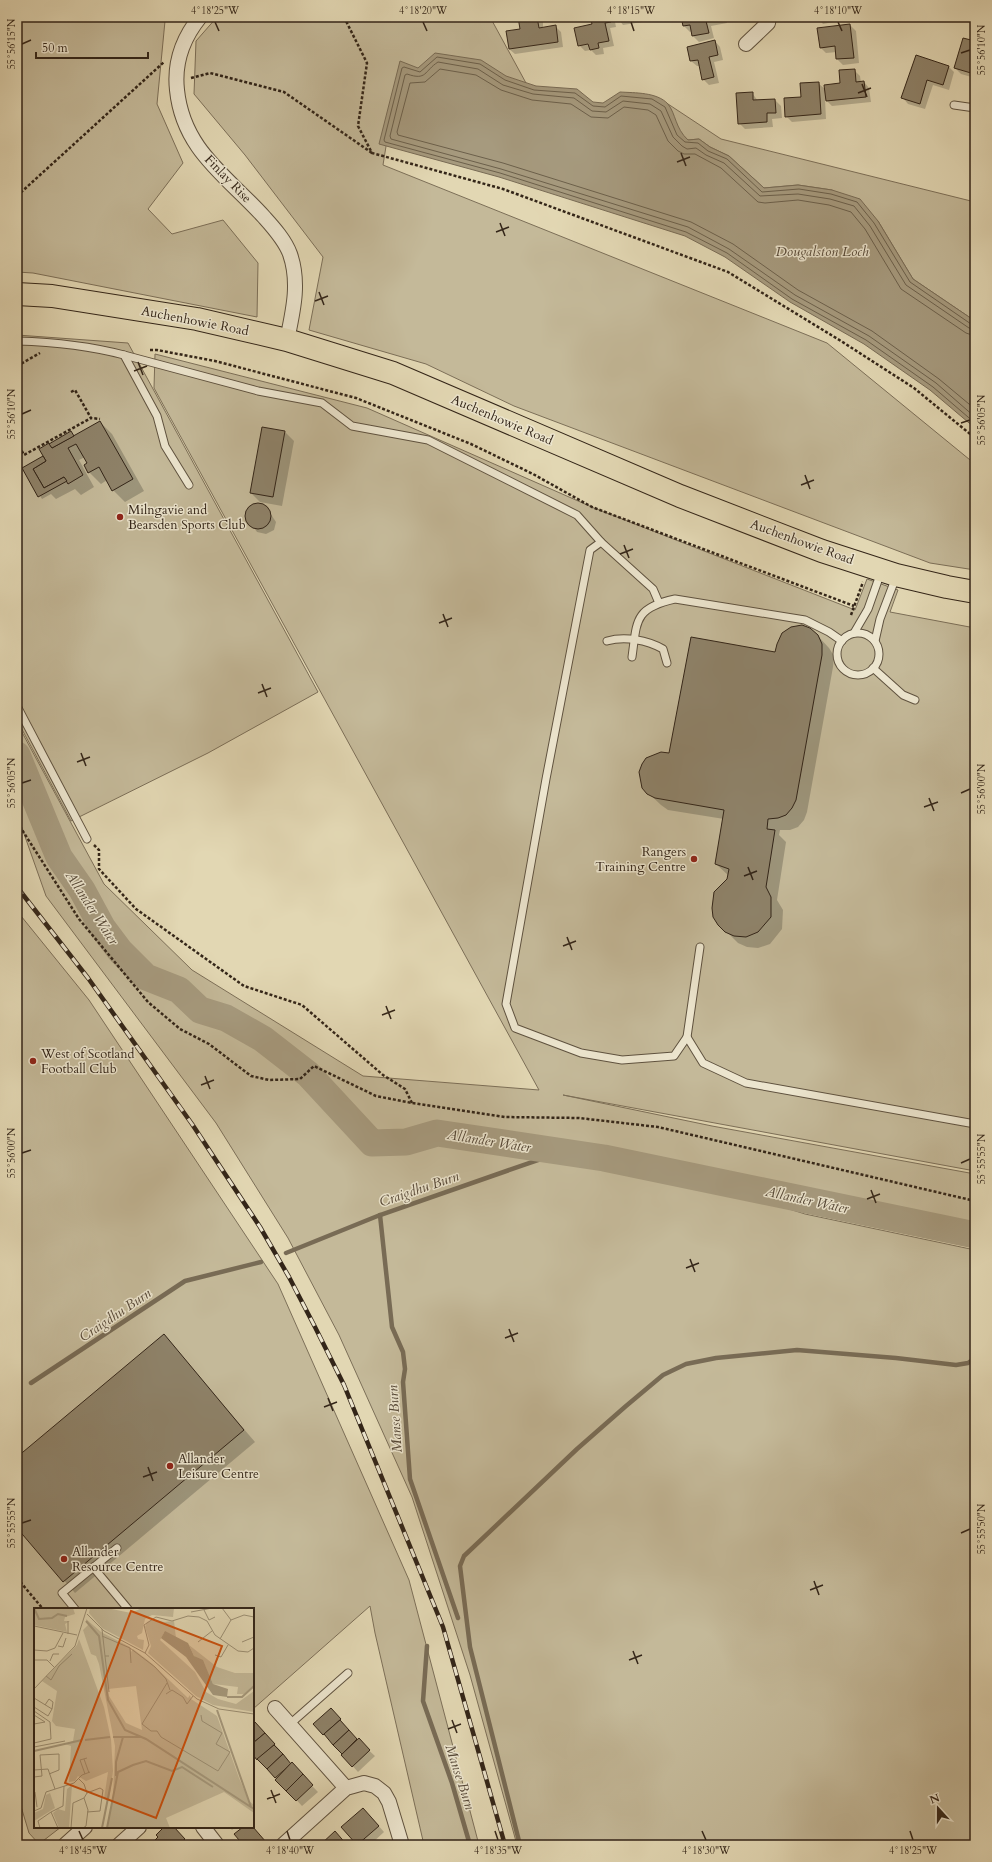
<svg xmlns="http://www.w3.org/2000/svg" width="992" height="1862" font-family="Cardo,serif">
<rect width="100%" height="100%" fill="#e2d7b3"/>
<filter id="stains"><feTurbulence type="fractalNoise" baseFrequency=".005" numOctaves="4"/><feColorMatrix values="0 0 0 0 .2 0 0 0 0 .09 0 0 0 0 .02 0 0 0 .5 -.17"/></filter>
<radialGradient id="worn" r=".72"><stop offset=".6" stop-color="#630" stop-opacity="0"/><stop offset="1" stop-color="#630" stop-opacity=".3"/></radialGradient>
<g fill="#c4b999" stroke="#7c6f58">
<path d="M17,17H168L165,21L157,104L183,163L148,209L172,234L223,220L258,263L257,317L33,273L17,272Z"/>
<path d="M217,17H490L526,83L396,84L383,165L827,343L975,464V570L930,563L514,406L426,364L309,330L323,257L245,155L194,94L196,41Z"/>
<path d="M668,104L721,139L975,202V321L913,279L878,221L832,190L798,185L764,188L729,156L710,147L699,139L688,140L680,133Z"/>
<path d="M17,335L128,343L318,692L208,753L71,821L17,720Z"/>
<path d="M155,354L367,408L594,508L855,610L867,579L898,590L890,612L975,628V1171L563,1095L712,1126L975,1174V1242L704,1182L805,1214L975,1250V1845H517L470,1675L412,1497L339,1335L288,1238L216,1123L46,896L17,814V723L104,884L192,970L363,1076L539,1090L154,388Z"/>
<path d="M17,911L89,1000L278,1284L409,1580L479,1845H424L375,1633L370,1606L253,1709V1609H35V1827H61L39,1844L29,1833L17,1793Z"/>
</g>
<path fill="#a69a7e" stroke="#786b55" d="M435,53L481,60L506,76L536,86L577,89L593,102L603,103L620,92C635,93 657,92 668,104C676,114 675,128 688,140L699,139L710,147L729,156L764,188L798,185L832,190L860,199L878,221L913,279L975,321V428L930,390L864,344L790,302L725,257L685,236L499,177L379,144L400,61L418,68Z"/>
<g fill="#0003">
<path d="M525,17H538L543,21V28L555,26L561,32L563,47L515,54L509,49L521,30Z"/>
<path d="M591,17H614L616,27L610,28L614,46L603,48L604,54L596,55L591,50L585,51L579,45L593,25Z"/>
<path d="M617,17H661V19L623,25Z"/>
<path d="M682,17H725L727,23L711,26L714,38L699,42L693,36L692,31L690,32L684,26Z"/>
<path d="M817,17H853V18L823,24Z"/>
<path d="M850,25L856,31L859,63L843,65L837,59V52L826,53L820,47Z"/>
<path d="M715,41L720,47L723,60L714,62L719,83L709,85L703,79L700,66H697L691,61Z"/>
<path d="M975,42V78L961,74L955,68Z"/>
<path d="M916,56L949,67L954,72L949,90L933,85L925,109L908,104L903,98Z"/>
<path d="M854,70L860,76L861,83L864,82L869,88L871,102L832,106L825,99L826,119L792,122L786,116L802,98L818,83L826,90L841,84Z"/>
<path d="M752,93L758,101L775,100L781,106L782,118L772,119L773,127L745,129L739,123Z"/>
<path d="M100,422L112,434L144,491L125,502L113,490L107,480L101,484L89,472V463L85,457L79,460L94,487L81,495L75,489L56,499L51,494L42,499L23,468L45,460L71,433L74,436Z"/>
<path d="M285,432L294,441L282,506L260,502L251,493Z"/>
<path d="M257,505L266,507L276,522L274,530L266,534L257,532L247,518L249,509Z"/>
<path d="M817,635L829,648L834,656L833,667L807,812L804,820L798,827L790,830H780L779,835L786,842L777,900L783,910L782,929L770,944L758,948L747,947L738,943L719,924L714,917L713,900L715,892L728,880L729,876L716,864L724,819L668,810L661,805L643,788L670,754L776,653Z"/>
<path d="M164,1336L255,1442L75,1593L17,1526V1459Z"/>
<path d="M337,1715L352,1735L375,1756L358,1772L315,1724Z"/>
<path d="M253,1725L261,1729L280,1750L278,1751L318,1792L302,1806L253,1753Z"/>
<path d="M369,1815L384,1832L370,1845H358L343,1827Z"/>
<path d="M170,1827H173L190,1845H157Z"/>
<path d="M229,1827H236L232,1830Z"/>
<path d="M244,1827H253L269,1845H240Z"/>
</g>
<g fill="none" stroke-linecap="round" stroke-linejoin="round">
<g stroke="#6c604b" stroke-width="1">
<path d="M975,324H971L910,282L874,223L857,202L831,194L799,189L762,192L727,159L708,151L698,143L685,142L677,135L665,107L652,99L621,96L605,107L593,106L575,93L534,90L505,80L480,64L437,57L420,72L404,67L402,68L384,140L385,142L500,173L686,232L727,253L792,299L866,340L933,387L975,423"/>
<path d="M975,330L969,328L906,285L870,226L854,206L830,199L798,194L760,196L724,163L706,155L696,148L687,149L682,146L673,137L661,111L650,104L623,101L606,112L592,111L574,98L533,94L503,85L478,69L438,62C424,71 427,81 407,74L405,75L390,136L391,139L501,169L688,227L729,249L795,295L869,336L936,383L975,417"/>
<path d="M975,336L966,333L901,289L865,229L851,212L829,205L798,200L765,203L758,202L721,168L695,154H684L678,151L668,141L656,115L648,110L624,107L608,118L591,117L571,104L532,100L501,90L476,75L440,69L425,82L410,83L397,132L398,135L503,163L691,222L733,244L798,290L872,331L939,379L975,409"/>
</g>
<g stroke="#786b55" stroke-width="4.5">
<path d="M380,1215L392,1327L403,1352L405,1369L403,1382L410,1479L458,1618"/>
<path d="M286,1253L380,1215L561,1152"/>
<path d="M31,1383L185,1281L261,1262"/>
<path d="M427,1646L423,1701L452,1783L470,1845"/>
<path d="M520,1845L470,1647L460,1566L464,1556L577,1449L626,1406L663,1375L686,1364L716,1358L797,1350L896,1358L956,1365L968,1363L975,1358"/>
</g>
<path stroke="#a69a7e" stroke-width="27" d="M17,755L59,857L82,890L102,927L120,951L146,977L179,990L200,1010L226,1018L263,1039L308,1074L372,1143L406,1142L437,1133L604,1158L975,1235"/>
</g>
<g fill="#8e8269" stroke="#332518">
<path d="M518,17H537L539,28L556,25L558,42L509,49L506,31L520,29Z"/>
<path d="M590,17H610L611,22L605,23L609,41L598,43L599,48L590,50L588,44L578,46L574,28L592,24Z"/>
<path d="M616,17H633L616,20Z"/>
<path d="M681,17H722L706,21L709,33L692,36L690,25L683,26Z"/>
<path d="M850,24L854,58L836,59L835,46L820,48L817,28Z"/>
<path d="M963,38L975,41V64L971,73L954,68Z"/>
<path d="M715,40L718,55L709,57L714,77L702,80L698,60L690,61L687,47Z"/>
<path d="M916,55L949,66L943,85L927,80L920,104L901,98Z"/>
<path d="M855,69L856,82L864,81L866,97L826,101L824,85L840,83L839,70Z"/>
<path d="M819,82L821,114L785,117L784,98L801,97L800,83Z"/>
<path d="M753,92V100L775,99L776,113H767V122L738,124L736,93Z"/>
<path d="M100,421L133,479L112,491L99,467L88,473L84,465L87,463L76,444L68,448L83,475L68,484L64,477L44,488L33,469L46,461L39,449L49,443L52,448Z"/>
<path d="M262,427L285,431L273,497L250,493Z"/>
<path d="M71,431L74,436L52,448L49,444Z"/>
<path d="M43,456L46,461L33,469L44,488L64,477L67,481L38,497L22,468Z"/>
<circle cx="258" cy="516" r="13"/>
<path d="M802,625L810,628L818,635L822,644V655L796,800L792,808L786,815L778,818L768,819L767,829L775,830L766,887L771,897V917L758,932L746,937L734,936L725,932L718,925L713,917L712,908L714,892L727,879L729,869L715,864L724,810L655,798L647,794L642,788L639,772L642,764L646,758L661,752L669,753L691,637L775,652L777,644L782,633L791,627Z"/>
<path d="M164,1334L244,1430L63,1582L17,1528V1457Z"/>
<path d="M331,1708L341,1719L323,1735L313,1724Z"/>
<path d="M340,1720L349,1730L333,1745L324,1734Z"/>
<path d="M255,1722L265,1733L253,1743V1724Z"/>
<path d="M349,1730L357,1739L342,1754L333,1745Z"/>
<path d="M265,1733L275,1744L257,1760L253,1755V1743Z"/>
<path d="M359,1738L370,1750L352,1767L341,1755Z"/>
<path d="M274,1745L283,1754L267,1769L257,1759Z"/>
<path d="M283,1754L291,1764L275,1778L267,1769Z"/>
<path d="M292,1762L303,1774L286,1791L275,1780Z"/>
<path d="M303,1774L313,1785L296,1801L286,1791Z"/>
<path d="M363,1808L379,1826L357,1845L341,1827Z"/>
<path d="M164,1827L167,1828L174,1827L185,1839L178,1845H156L153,1842L158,1837L156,1835Z"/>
<path d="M243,1827H253L266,1842L262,1845H239L236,1843L239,1840L234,1834Z"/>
<path d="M335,1831L347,1845H320Z"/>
</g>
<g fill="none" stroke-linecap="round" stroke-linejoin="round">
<g stroke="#5f523f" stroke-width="9">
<g id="service">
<path d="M954,105L975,108"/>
<path d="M17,341C52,342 90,346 124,355L157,416L165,446L189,485"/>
<path d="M124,355L258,391L322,403L352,426L428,440L577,515L601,542L653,589L659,603"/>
<path d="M601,542L590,550L546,779L506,1004L515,1028L581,1053L622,1060L674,1056L687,1037L703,1063L746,1083L975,1124"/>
<path d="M854,633L868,609L881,572"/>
<circle cx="858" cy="654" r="21"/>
<path d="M607,641C625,636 647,640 663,649L667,663"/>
<path d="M875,641L880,619L896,577"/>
<path d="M632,657C637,621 634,608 675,599L805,620L829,632L842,641"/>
<path d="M873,668L903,695L915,700"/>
<path d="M17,706L87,839"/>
<path d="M687,1037L700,947"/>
<path d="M93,1567L128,1609"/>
<path d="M75,1609L62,1593L117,1548"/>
<path d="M290,1724L348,1673"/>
</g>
</g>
<g stroke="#5f523f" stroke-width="16">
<g id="minor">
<path d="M200,17C183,38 174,63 177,90C183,150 227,176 264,217C273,227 285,240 290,254C300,283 293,311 287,340"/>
<path d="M746,44L768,23L769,17"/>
<path d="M275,1708L346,1788"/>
<path d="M203,1827L217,1845"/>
<path d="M65,1845L85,1827"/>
<path d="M119,1845L139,1827"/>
<path d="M283,1845L346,1788L364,1783L375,1786L384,1793L389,1802L402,1845"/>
</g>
</g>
<g stroke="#332518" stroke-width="24">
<path id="primary" d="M17,294L52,296L197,319L287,340L393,373L680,496L822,551L896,575L947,587L975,592"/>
</g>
<g stroke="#332518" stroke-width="2.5" stroke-dasharray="3 2" stroke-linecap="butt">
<path d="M344,17L367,63L358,126L372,153L503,189L728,272L841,341L914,388L975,438"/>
<path d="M191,78L210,73L284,92L372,153"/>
<path d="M17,196L164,62"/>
<path d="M150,350H157L215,361L356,398L471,444L533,474L592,507L854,606"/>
<path d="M17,366L40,353"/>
<path d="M71,392L75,390L91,418L100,419"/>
<path d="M17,442L24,455L91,418"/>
<path d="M851,615L863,582"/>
<path d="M17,822L79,919L148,1002L180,1029L209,1044L251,1076L269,1080L300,1079L314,1066L376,1096L412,1103L505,1117L579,1118L658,1127L975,1201"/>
<path d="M94,845L99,850V869L136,909L244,986L302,1005L383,1075L405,1089L412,1103"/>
<path d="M17,1578L43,1609"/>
</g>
<use href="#service" stroke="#ece5ce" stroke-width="7"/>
<use href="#minor" stroke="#ece5ce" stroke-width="14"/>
<use href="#primary" stroke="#e2d7b3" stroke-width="22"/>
<g stroke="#332518" stroke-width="4.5">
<path id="rail" d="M17,887L88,978L192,1124L260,1227L289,1277L315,1327L344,1385L443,1627L505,1845"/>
</g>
<use href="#rail" stroke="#ece5ce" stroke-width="3" stroke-dasharray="9" stroke-linecap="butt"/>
</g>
<path fill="none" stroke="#332518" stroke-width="1.5" d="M215,22L219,31M423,22L427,31M631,22L634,31M838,22L842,31M22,44L31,40M961,53L970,50M862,84L867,97M858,93L871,88M681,153L686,166M677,162L690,157M500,223L505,236M496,232L509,227M319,292L324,305M315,301L328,296M138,362L143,375M134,371L147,366M22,414L31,410M961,423L970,420M805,475L810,489M801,485L814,480M624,545L629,558M620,554L633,549M443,614L448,627M439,623L452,618M262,684L267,697M258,693L271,688M81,753L86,766M77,762L90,757M22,783L31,780M961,793L970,789M929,798L934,811M924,807L938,802M748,867L753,880M744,876L757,871M567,937L572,950M563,946L576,941M386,1006L391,1019M382,1015L395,1010M205,1076L210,1089M201,1085L214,1080M22,1153L31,1150M961,1163L970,1159M871,1190L876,1203M867,1199L880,1194M690,1259L695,1272M686,1268L699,1263M509,1329L514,1342M505,1338L518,1333M328,1398L333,1411M324,1407L337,1402M148,1467L153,1481M143,1477L157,1472M22,1523L31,1520M961,1533L970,1529M814,1581L819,1595M810,1590L823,1585M633,1651L638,1664M629,1660L642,1655M452,1720L457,1733M448,1729L461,1724M271,1790L276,1803M267,1799L280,1794M79,1831L83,1840M287,1831L290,1840M495,1831L498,1840M702,1831L706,1840M910,1831L913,1840"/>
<g fill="#8f2418" stroke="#ece5ce" stroke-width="1.5">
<circle cx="120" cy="517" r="4"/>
<circle cx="694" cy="859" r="4"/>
<circle cx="33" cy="1061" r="4"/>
<circle cx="170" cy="1466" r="4"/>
<circle cx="64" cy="1559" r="4"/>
</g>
<g text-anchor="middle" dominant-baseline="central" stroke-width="3" stroke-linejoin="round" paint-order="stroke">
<g font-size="13" fill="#332518" stroke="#ece5ce">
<text transform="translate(228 179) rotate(46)">Finlay Rise</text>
<text transform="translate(195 321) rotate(11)">Auchenhowie Road</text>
<text transform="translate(502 420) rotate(23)">Auchenhowie Road</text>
<text transform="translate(802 542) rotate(20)">Auchenhowie Road</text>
</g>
<g font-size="13" fill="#332518" stroke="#ece5ce" text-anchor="start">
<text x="128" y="510">Milngavie and<tspan x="128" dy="15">Bearsden Sports Club</tspan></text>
<text x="686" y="852" text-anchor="end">Rangers<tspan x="686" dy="15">Training Centre</tspan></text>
<text x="41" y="1054">West of Scotland<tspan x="41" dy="15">Football Club</tspan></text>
<text x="178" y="1459">Allander<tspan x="178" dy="15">Leisure Centre</tspan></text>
<text x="72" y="1552">Allander<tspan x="72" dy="15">Resource Centre</tspan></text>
</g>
<g font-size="14" font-style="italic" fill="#564837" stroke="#ece5ce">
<text x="822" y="251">Dougalston Loch</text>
<text transform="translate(92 908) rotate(57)">Allander Water</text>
<text transform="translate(489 1141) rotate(9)">Allander Water</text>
<text transform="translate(419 1189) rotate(-19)">Craigdhu Burn</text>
<text transform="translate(807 1200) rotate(12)">Allander Water</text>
<text transform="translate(115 1315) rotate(-34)">Craigdhu Burn</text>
<text transform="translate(395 1419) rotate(-94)">Manse Burn</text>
<text transform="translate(460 1777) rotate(72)">Manse Burn</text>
</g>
</g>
<g transform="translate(34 1608)">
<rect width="220" height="220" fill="#e2d7b3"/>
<path d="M0,0H39L41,6L31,9L30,13H36L31,16L33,24L0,17ZM56,0H73L97,5L108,0H140L139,9L118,7L111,11L108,25L103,28L104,31L110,32L109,42L68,20L55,5ZM52,11L67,24L96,39L97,44L99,41L116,54L154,90L156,87L157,91L183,108L205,170L215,193L220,197V205L190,184L132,210L136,220H73L79,191L81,138L65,56L62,48L57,46L49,22L54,17ZM102,78L108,122L92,115L75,88L74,81ZM120,11L130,14L140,13L142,30L130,25L126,32L161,64L172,84L184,91L202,96L220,83V104L179,97L162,88L114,45L117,38L111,19L113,14ZM45,31L70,99L77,131L79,163L75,193L70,191L74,164L52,173L44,168L41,173L35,174L37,138L31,136L39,133L41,121L22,118L18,113L23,83L8,73L43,37ZM155,37L183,59L201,65H220V78L210,86H203L204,79L179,76L170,55L160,48ZM38,177L35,220H25L19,205L24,201L31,203L33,181ZM16,185L21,200L0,213V205L9,201L12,187Z" fill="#c4b999" fill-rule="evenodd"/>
<path d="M131,23L154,35L160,48L169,52L179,76L194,81L193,89L179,87L152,49L127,30Z" fill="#a69a7e"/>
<path fill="none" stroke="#a69a7e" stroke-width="2" d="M0,0L5,11L18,10L24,6L33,8M52,13L65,28L74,92L91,122L112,131L220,201M193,89H208L220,78M183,102L217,199M79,129H108M51,132L76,129M0,143L48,132M82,168V154L89,129M68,220L78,170M73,220L84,164L99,157L112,153L138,163L148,159L179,179"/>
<path fill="none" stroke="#9c9075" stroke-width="1" d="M188,0L197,12M170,2L175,12L181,9M157,4L178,0M53,6L70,23L111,45L163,91L185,101L220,106M34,13V26M0,18L43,27M68,21L71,48H75M68,28L96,40L97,55M186,31L197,12L210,7L220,9M164,34L178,23M208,34L220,29M24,38L29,39L32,30M96,40L121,59L132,71L136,82M0,42L13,43L21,40L29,25M111,45L115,37L110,17L122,9L138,13L154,8L165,9L173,13L181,27L204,43L214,44L220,40M181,47L187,49L194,37M71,48L75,84M0,52H13L20,59M16,53L19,46H25M12,68L17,72L25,58L38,46M133,75L108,116L117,123H123L127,129L184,163L196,144L182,136L188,125L168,113L167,107M0,81L41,38L53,0M132,86L138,82L149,89L153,96L159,88M0,90L18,101L14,108L0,99M11,97L15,91L19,94L18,101M0,103L16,114L17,131L0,135M0,107L11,114L0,116M0,139L31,133M50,151L55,165M0,162L14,161L21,181M51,166L46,152L53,150M0,169L8,168L6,147L25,146V162L15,166M44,170L50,176L53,185L50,190L54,202L52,218L49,220M1,184L3,199M53,185L66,180L69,182L66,203L53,204M0,203L7,200L12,184L40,175L48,167L56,164M6,220L4,213L17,204M24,220L17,204L29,198L30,178M37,220L39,195L50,190"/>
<path fill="#cd510e" fill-opacity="0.15" stroke="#cd510e" stroke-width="2" d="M97,3L188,38L122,210L31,175Z"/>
<rect width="220" height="220" fill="none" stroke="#332518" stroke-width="2"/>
</g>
<rect width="992" height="1862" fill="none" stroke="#e2d7b3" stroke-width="44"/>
<g transform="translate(938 1808) rotate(339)" stroke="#ece5ce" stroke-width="3" paint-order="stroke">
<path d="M0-3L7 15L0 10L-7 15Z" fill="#332518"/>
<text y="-6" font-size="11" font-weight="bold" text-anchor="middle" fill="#332518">N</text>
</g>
<path d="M36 52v6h112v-6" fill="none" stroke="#332518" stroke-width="2"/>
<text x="42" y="52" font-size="12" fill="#332518" stroke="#ece5ce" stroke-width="3" paint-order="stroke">50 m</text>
<rect x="22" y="22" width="948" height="1818" fill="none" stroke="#332518" stroke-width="1.5"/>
<g font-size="10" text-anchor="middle" fill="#332518">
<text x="215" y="14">4°18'25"W</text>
<text x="423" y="14">4°18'20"W</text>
<text x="631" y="14">4°18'15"W</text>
<text x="838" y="14">4°18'10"W</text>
<text transform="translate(11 44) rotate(-90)" y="4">55°56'15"N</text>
<text transform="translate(981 50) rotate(-90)" y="4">55°56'10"N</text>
<text transform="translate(11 414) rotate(-90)" y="4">55°56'10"N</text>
<text transform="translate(981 420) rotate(-90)" y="4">55°56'05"N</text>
<text transform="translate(11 783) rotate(-90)" y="4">55°56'05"N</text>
<text transform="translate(981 789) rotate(-90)" y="4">55°56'00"N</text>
<text transform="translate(11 1153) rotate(-90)" y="4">55°56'00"N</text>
<text transform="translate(981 1159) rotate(-90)" y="4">55°55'55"N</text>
<text transform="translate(11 1523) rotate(-90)" y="4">55°55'55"N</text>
<text transform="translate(981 1529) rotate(-90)" y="4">55°55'50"N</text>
<text x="83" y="1854">4°18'45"W</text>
<text x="290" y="1854">4°18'40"W</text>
<text x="498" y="1854">4°18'35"W</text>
<text x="706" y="1854">4°18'30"W</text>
<text x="913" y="1854">4°18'25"W</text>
</g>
<rect width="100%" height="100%" filter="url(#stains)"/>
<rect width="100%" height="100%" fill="url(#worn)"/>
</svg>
